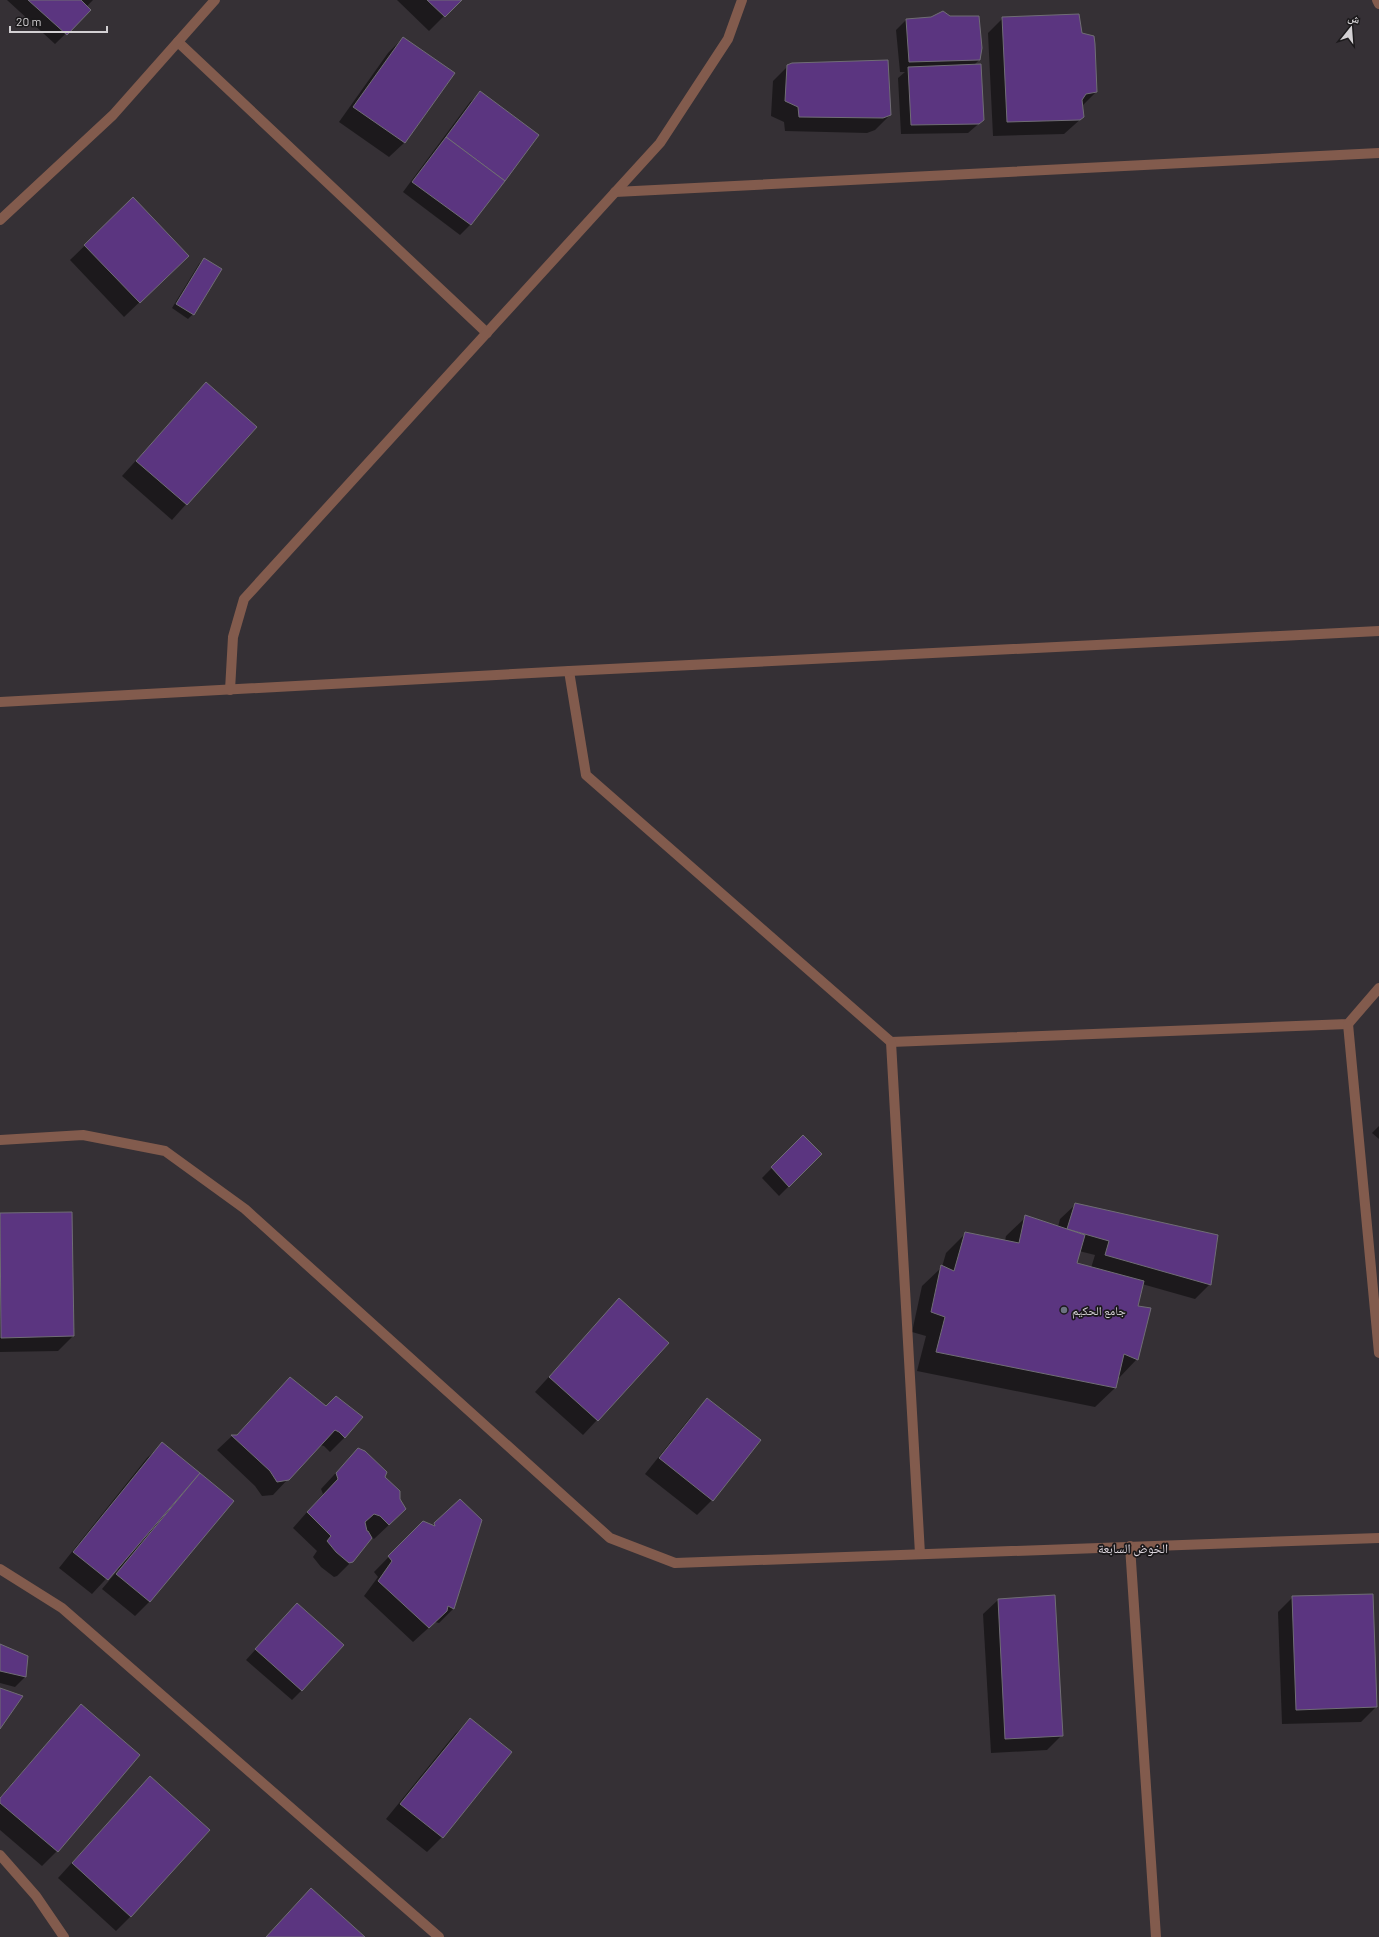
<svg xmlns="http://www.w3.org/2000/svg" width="1379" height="1937" font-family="Barlow,'Noto Naskh Arabic',sans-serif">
<rect width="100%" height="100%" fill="#353035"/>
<g fill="#0007" fill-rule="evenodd">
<path d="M7,0H93L86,7L90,10L55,44Z"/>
<path d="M397,0H460L429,31Z"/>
<path d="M949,17L979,60L973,66L983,120L968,133L901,134L898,78L905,72H900L896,30L906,20Z"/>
<path d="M1003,18L1081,34L1096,92L1082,106L1083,117L1064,134L993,136L988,33Z"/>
<path d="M403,38L454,73L404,143L389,157L339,122L388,53Z"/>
<path d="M788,66L890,115L875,130L867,133L785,131L784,122L771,116L773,81Z"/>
<path d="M480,93L538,136L470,225L460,235L403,192L470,102Z"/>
<path d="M133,199L173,270L124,317L70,260Z"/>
<path d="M204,259L193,314L188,319L172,308L199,264Z"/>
<path d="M206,383L255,427L172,520L122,476Z"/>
<path d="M1379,1126V1139L1372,1133Z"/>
<path d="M803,1136L821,1154L779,1196L762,1178Z"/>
<path d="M1075,1205L1210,1284L1195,1299L1142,1284L1137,1307V1359L1118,1379L1115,1388L1095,1407L917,1371L926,1336L912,1332L922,1286L942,1267L946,1253L966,1233L1005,1241L1006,1236L1026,1217L1058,1227L1060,1219ZM1079,1251L1095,1255L1091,1268L1076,1264Z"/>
<path d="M71,1213L73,1336L58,1351L0,1352V1214Z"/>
<path d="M619,1300L597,1420L583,1435L535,1392Z"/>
<path d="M290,1378L326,1407L345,1437L330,1452L324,1446L320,1445L273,1495L262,1496L255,1486L217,1450L232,1436H236Z"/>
<path d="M708,1399L712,1500L697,1515L645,1474L693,1414Z"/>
<path d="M162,1444L232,1501L150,1601L135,1616L102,1589L118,1570L116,1568L92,1594L59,1568L147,1458Z"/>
<path d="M358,1449L384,1478L392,1522L374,1539L371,1537L352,1561L337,1576L334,1577L321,1567L313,1557L317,1551L293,1528L323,1494L321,1489Z"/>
<path d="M460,1500L454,1608L439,1623L435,1622L413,1642L364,1596L378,1577L374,1572L423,1522L432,1526Z"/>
<path d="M1293,1597L1376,1707L1361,1722L1282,1724L1278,1612Z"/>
<path d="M998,1600L1062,1735L1047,1750L991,1753L983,1614Z"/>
<path d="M297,1604L302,1690L292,1700L246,1660Z"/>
<path d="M0,1645L27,1656L25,1677L15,1687L0,1683Z"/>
<path d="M81,1705L57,1851L42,1866L0,1830V1797Z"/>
<path d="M470,1720L510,1753L442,1837L427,1852L386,1819L455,1734Z"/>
<path d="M150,1777L131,1916L116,1931L58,1878Z"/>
</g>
<g fill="#5b3580" stroke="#706d75">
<path d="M28,0H81L91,10L67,35Z"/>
<path d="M427,0H462L445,17Z"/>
<path d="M943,11L950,16H979L982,48L980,60L909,62L906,19L931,17Z"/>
<path d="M1079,14L1082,33L1094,36L1095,44L1097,92L1086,94L1082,100L1084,117L1080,120L1007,122L1002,17Z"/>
<path d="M403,37L455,73L405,143L353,107Z"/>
<path d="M888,60L891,115L883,118L799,117L798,107L785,101L787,65L792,63Z"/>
<path d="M981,64L984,120L979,124L911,125L908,67Z"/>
<path d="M480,91L539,135L505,181L446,137Z"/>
<path d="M446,137L505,181L471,225L412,182Z"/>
<path d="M133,197L189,256L140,303L84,245Z"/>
<path d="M204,258L222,269L194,315L176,304Z"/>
<path d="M206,382L257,427L187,505L136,461Z"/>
<path d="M803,1135L822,1154L789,1187L771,1167Z"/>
<path d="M1075,1203L1218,1235L1211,1285L1105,1255L1109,1241L1067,1229Z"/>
<path d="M72,1212L74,1336L1,1338L0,1213Z"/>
<path d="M1025,1215L1085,1235L1077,1263L1144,1281L1138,1306L1151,1308L1138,1360L1124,1354L1116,1388L936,1352L945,1317L931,1312L941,1265L954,1271L965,1232L1019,1243Z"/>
<path d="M619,1298L669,1343L598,1421L549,1377Z"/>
<path d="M290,1377L326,1406L336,1396L363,1417L345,1438L339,1432L335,1430L289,1480L277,1482L270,1471L231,1435H237Z"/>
<path d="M707,1398L761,1440L713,1501L659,1458Z"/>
<path d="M162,1442L200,1473L108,1580L73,1552Z"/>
<path d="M358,1448L365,1451L387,1472L385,1477L400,1491V1499L406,1509L389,1525L380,1516L374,1514L365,1522L367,1531H368L372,1538L353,1562L349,1563L336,1552L327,1541L331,1536L307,1512L338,1479L336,1473Z"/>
<path d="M200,1473L234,1501L150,1602L116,1574Z"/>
<path d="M460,1499L482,1520L454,1609L448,1606L447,1611L429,1628L378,1581L392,1561L388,1556L423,1521L435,1526L434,1523Z"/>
<path d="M1373,1594L1377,1707L1296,1710L1292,1596Z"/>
<path d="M1055,1595L1063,1736L1005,1739L998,1599Z"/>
<path d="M297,1603L344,1645L302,1691L255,1649Z"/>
<path d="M0,1644L28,1656L26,1677L0,1671Z"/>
<path d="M0,1688L23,1696L0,1729Z"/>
<path d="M81,1704L140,1755L58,1852L0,1803V1798Z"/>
<path d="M470,1718L512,1752L443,1838L400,1804Z"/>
<path d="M150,1776L210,1830L131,1917L72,1863Z"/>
<path d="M311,1888L365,1937H266Z"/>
</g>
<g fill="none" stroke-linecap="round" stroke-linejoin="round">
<g stroke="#825b4d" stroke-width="10">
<path d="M1377,0L1379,4"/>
<path d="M178,42L487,333"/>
<path d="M615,192L1379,153"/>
<path d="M0,220L113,115L215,0"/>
<path d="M569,671L586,775L891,1042L1348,1024L1379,988"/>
<path d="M230,690L233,637L244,599L660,143L728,39L742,0"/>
<path d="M1348,1024L1379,1353"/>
<path d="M891,1042L920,1554"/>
<path d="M0,1140L83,1135L165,1151L245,1209L610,1538L675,1563L1379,1538"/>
<path d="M1130,1546L1156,1937"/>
<path d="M0,1569L62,1608L439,1937"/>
<path d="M0,1855L36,1896L64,1937"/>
</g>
<path stroke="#825b4d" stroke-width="10" d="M0,702L569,671L1379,631"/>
</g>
<circle fill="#6b7280" stroke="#1b191b" stroke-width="1.5" cx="1064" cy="1310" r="4"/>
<g text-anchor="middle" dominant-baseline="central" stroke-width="3.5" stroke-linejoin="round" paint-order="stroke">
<g font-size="12" fill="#d3d0d3" stroke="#1b191b" text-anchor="start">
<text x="1072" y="1310">جامع الحكيم</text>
</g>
<g font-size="13" fill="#dcd5dd" stroke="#1b191b">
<text x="1133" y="1548">الخوض السابعة</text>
</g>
</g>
<g transform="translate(1351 28) rotate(17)" stroke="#1b191b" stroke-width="3" paint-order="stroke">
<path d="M0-3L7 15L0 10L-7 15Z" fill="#d3d0d3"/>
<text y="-6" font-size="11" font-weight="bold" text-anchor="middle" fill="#d3d0d3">ش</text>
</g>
<path d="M10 26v6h97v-6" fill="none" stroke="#d3d0d3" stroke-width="2"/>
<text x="16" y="26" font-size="12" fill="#d3d0d3" stroke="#1b191b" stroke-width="3" paint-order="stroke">20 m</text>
</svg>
